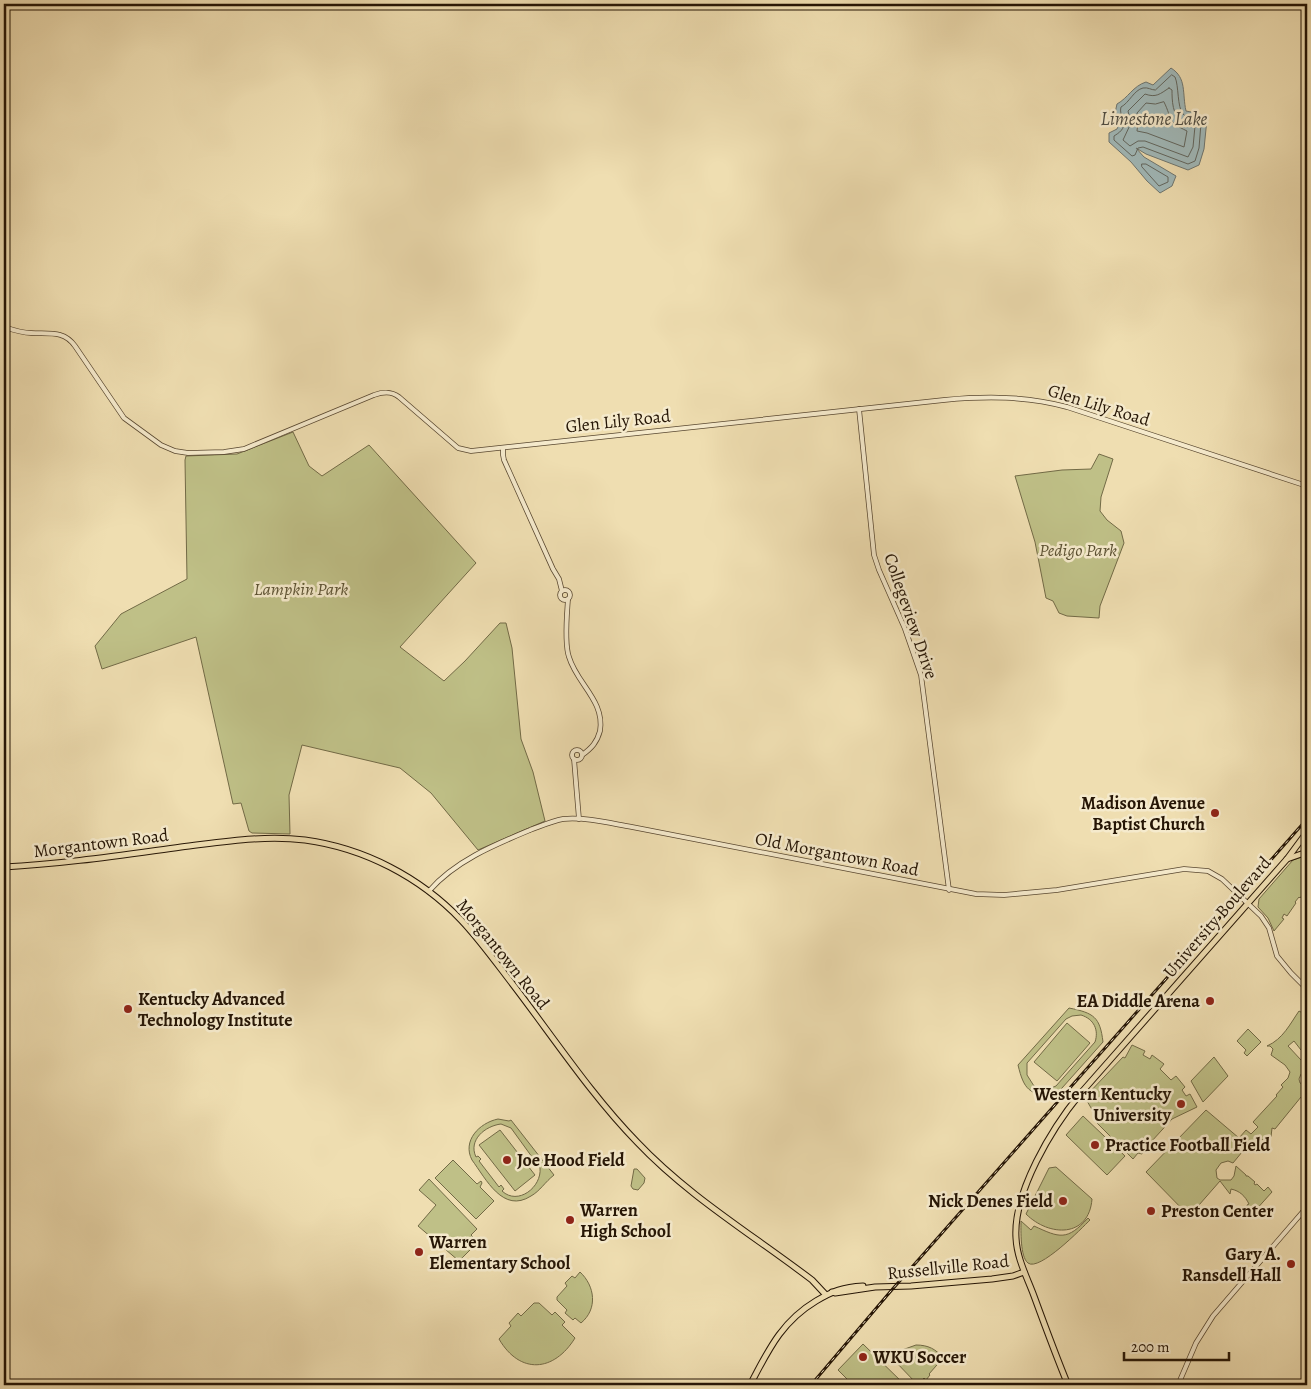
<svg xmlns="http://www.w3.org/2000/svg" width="1311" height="1389" font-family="Alegreya,serif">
<rect width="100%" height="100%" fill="#efdeb1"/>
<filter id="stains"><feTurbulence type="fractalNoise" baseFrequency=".004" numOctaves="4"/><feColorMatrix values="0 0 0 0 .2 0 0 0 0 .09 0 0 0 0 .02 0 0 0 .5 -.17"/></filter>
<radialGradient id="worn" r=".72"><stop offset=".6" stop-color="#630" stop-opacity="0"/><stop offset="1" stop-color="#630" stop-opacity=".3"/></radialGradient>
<g fill="#bfc087" stroke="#726a46" fill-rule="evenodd">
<path d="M293,432L309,466L322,476L369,445L476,563L400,647L444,681L465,661L500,623H506L512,648L521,739L533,772L545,821L478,850L431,793L400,768L302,745L289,795L290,834L252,833L249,831L241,803L233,804L196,637L102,669L95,646L121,614L187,579L185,460L186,456L237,454Z"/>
<path d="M1099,454L1113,459L1101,497L1100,511L1107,520L1121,531L1124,543L1100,606L1099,618L1067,616L1059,613L1053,601L1046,598L1035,542L1015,476L1062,470L1091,469Z"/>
<path d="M1307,855V889L1300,898L1299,897L1295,902L1296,903L1287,916L1284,914L1282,918L1284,919L1274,931L1268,918L1258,907L1259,899L1293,860Z"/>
<path d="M1069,1008C1094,1013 1100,1017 1103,1042L1054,1097C1029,1094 1024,1090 1018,1065ZM1081,1015C1094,1019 1099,1030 1095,1042L1056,1086L1046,1090L1034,1086L1027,1075V1063L1066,1019L1072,1016Z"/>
<path d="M1299,1011C1311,1016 1309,1043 1301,1050L1294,1041L1288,1046L1301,1060L1307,1054V1073L1301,1074L1299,1079L1300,1083L1307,1087V1098L1305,1096L1301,1097L1275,1129L1272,1128L1271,1137L1262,1140L1260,1138L1257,1141L1247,1146L1233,1163L1228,1161L1221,1163L1216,1170L1217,1178L1220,1180H1231L1234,1176L1236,1166L1246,1175V1176H1248L1255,1182L1254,1183L1255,1185L1257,1184L1264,1191L1268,1187L1272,1192L1254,1212L1248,1211L1247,1205L1249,1204C1245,1196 1240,1191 1231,1189L1230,1194L1220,1181L1199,1205L1192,1219L1146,1172L1206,1110L1239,1138L1246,1130L1251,1134L1258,1127L1253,1122L1277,1096L1276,1095L1283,1087L1281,1085L1288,1078L1290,1072L1285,1065L1271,1055L1273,1049L1270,1046H1267C1283,1039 1290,1024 1299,1011Z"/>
<path d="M1067,1023L1090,1043L1057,1081L1034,1062Z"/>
<path d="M1248,1029L1261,1042L1247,1056L1244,1053L1246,1050L1237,1041Z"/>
<path d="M1132,1045L1145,1051L1143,1055L1150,1059L1152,1055L1164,1064L1160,1069L1171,1080L1176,1076L1185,1087L1182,1090L1186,1096L1190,1094L1197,1107L1172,1119L1151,1142L1148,1149L1145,1148L1142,1154L1138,1153L1133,1159L1094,1120L1097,1118L1087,1101L1091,1099H1088L1086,1096L1123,1057L1125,1058Z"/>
<path d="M1214,1057L1228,1076L1203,1102L1191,1081Z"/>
<path d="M1083,1116L1125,1156L1107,1175L1066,1135Z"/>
<path d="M498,1119L509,1121L511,1120L554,1175C545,1182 540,1191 531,1196C503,1214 486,1179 472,1160C462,1141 479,1123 498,1119ZM501,1124L511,1128L540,1168C542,1187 518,1206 502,1191L504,1189L501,1185L499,1187L479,1161L481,1159L478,1156L476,1157C468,1140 485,1126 501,1124Z"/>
<path d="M500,1130L535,1175L515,1191L479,1145Z"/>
<path d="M453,1160L477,1184L481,1181L482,1183L480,1187L494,1201L476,1219L435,1178Z"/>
<path d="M1056,1167L1092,1199C1089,1238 1049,1237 1026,1214L1049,1168Z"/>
<path d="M634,1169H637L645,1178L644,1183L638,1190L633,1189L631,1186Z"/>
<path d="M429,1179L477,1229L471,1235L478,1242L459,1261L418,1226L436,1205L419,1190Z"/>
<path d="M1088,1218L1090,1220C1082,1228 1039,1272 1028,1263C1020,1257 1021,1230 1021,1221L1031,1230L1034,1226C1060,1238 1067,1241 1088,1218Z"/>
<path d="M580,1272C595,1286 598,1309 581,1323L575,1318L573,1320L565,1313L567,1310L557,1300V1297L567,1286L565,1283L572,1276L575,1278Z"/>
<path d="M534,1303H539L552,1315L555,1312L565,1322L562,1325L575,1338C554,1372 520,1375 499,1339L511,1326L509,1323L518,1313L521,1316Z"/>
<path d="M863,1344L905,1385H853L838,1370Z"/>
<path d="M916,1345C928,1345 936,1349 943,1358L929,1374L930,1375L926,1380L924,1378L920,1382L916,1383L893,1359L902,1350Z"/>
</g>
<path fill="#a1b9b9" stroke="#6f7771" d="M1171,68C1187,78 1182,93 1186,111L1196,113L1207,119L1204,149L1199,165L1188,170L1146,154L1136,148L1144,157L1176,176L1172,186L1160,193L1147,181L1131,162L1109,142V133L1117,129L1120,121L1115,113L1117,104C1128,98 1133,86 1146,82L1153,85Z"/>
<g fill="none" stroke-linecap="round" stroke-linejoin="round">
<g stroke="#63675f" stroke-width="1">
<path d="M1172,75L1175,77C1179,86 1177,107 1183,114C1186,118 1196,118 1201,123L1199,148L1195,161L1188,164L1143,147L1138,148L1135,155L1132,156L1114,140V136C1133,125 1118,118 1121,107C1129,103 1134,90 1143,88C1148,87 1151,90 1155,90Z"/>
<path d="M1169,88L1172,90C1172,99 1172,117 1183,121C1188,123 1191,123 1195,126L1193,147L1188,157L1145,141H1138L1130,146L1123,140L1131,123L1128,111L1145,94C1156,98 1160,94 1169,88Z"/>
<path d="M1164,102C1173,120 1166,121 1187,131L1184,147L1147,133L1137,131L1138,122L1137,113L1146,103L1155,104Z"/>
<path d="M1142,164H1146L1168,177V182L1159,186L1142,167Z"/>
</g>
<g stroke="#584730" stroke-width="5.5">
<g id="tertiary">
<path d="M4,327C13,330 22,333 31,333C49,334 64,330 75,346L124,418L161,445L175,451L188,453L224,452L244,449L374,395C383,392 391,391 399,397L458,448L471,451L944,400C986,396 1026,396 1067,407L1307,486"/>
<path d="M859,409L874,555L879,570L905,629L921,675L949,890"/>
<path d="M503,449V455L504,460L553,569L559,579L562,591"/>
<circle cx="565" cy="595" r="5"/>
<path d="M568,599C567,614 564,643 569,657C577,684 605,701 600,731C597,742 592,748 582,755"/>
<circle cx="577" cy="755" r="5"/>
<path d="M574,759L579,819"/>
<path d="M429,891C455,861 494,845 530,830C541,826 552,821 563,819C586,817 609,823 632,827L976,894L1004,895L1057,890L1184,869L1208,871L1222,879L1261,916L1269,928L1277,956L1291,973L1307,989"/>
<path d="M1178,1385L1196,1343L1213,1316L1307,1207"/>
</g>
</g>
<g stroke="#251505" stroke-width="7">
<g id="primary">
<path d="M1287,859L1307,852"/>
<path d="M4,867C63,864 122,855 181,847C223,842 263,835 305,840C364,848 420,877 461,920C480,940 497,964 514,986C553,1037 592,1096 637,1142C688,1196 753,1235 812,1280L826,1295"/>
<path d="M832,1292L835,1293L875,1287L911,1286L992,1279L1013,1276L1024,1272"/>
<path d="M750,1385C768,1351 781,1322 816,1301C833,1291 843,1287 863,1286"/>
<path d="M1068,1385C1056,1356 1045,1326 1034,1296C1027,1277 1017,1259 1016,1238C1013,1192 1052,1128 1080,1094L1287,859L1307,832"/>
</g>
</g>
<use href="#tertiary" stroke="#f5eacc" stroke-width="4"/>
<use href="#primary" stroke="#efdeb1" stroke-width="5"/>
<g stroke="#251505" stroke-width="3">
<path id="rail" d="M811,1385L890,1292L1307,819"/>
</g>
<use href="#rail" stroke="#f5eacc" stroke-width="1" stroke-dasharray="4" stroke-linecap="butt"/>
</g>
<g fill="#8f2418" stroke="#f5eacc" stroke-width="2">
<circle cx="1215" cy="813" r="5"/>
<circle cx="1210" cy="1001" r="5"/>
<circle cx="128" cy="1009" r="5"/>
<circle cx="1181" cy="1104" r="5"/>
<circle cx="1095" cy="1145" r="5"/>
<circle cx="507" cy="1160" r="5"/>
<circle cx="1063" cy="1201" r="5"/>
<circle cx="1151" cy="1211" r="5"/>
<circle cx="570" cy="1220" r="5"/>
<circle cx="419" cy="1252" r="5"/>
<circle cx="1291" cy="1264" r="5"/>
<circle cx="863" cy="1357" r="5"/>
</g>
<g text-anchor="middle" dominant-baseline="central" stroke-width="5" stroke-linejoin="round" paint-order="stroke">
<g font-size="18" fill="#251505" stroke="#f5eacc">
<text transform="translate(1099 405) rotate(17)">Glen Lily Road</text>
<text transform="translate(618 421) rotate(-6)">Glen Lily Road</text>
<text transform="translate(911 616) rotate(71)">Collegeview Drive</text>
<text transform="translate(101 843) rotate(-7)">Morgantown Road</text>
<text transform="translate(837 854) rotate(11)">Old Morgantown Road</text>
<text transform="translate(1217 917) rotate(-49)">University Boulevard</text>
<text transform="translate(503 954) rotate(51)">Morgantown Road</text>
<text transform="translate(948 1267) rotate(-6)">Russellville Road</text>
</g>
<g font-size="18" font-style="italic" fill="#5b5132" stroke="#f5eacc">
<text x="1078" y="550">Pedigo Park</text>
<text x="301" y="589">Lampkin Park</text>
</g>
<g font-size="18" font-weight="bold" fill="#251505" stroke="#f5eacc" text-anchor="start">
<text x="1205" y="803" text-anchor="end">Madison Avenue<tspan x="1205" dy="21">Baptist Church</tspan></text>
<text x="138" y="999">Kentucky Advanced<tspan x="138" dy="21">Technology Institute</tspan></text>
<text x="1200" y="1001" text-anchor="end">EA Diddle Arena</text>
<text x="1171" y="1094" text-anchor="end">Western Kentucky<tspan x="1171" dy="21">University</tspan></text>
<text x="1105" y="1145">Practice Football Field</text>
<text x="517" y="1160">Joe Hood Field</text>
<text x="1053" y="1201" text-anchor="end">Nick Denes Field</text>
<text x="580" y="1210">Warren<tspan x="580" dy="21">High School</tspan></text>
<text x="1161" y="1211">Preston Center</text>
<text x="429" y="1242">Warren<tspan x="429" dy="21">Elementary School</tspan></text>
<text x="1281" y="1254" text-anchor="end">Gary A.<tspan x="1281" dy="21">Ransdell Hall</tspan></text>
<text x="873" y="1357">WKU Soccer</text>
</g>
<g font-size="19" font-style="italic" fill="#504e44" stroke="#f5eacc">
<text x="1154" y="119">Limestone Lake</text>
</g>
</g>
<rect width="1311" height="1389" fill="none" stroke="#efdeb1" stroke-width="20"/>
<rect x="5" y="5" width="1301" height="1379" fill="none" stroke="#251505" stroke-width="2.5"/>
<rect x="10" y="10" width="1291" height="1369" fill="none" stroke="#251505"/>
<path d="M1124 1352v8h105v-8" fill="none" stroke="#251505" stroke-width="2.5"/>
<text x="1131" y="1352" font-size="15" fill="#251505" stroke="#f5eacc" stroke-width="4" paint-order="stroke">200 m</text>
<rect width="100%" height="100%" filter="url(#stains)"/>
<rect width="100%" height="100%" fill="url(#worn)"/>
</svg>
